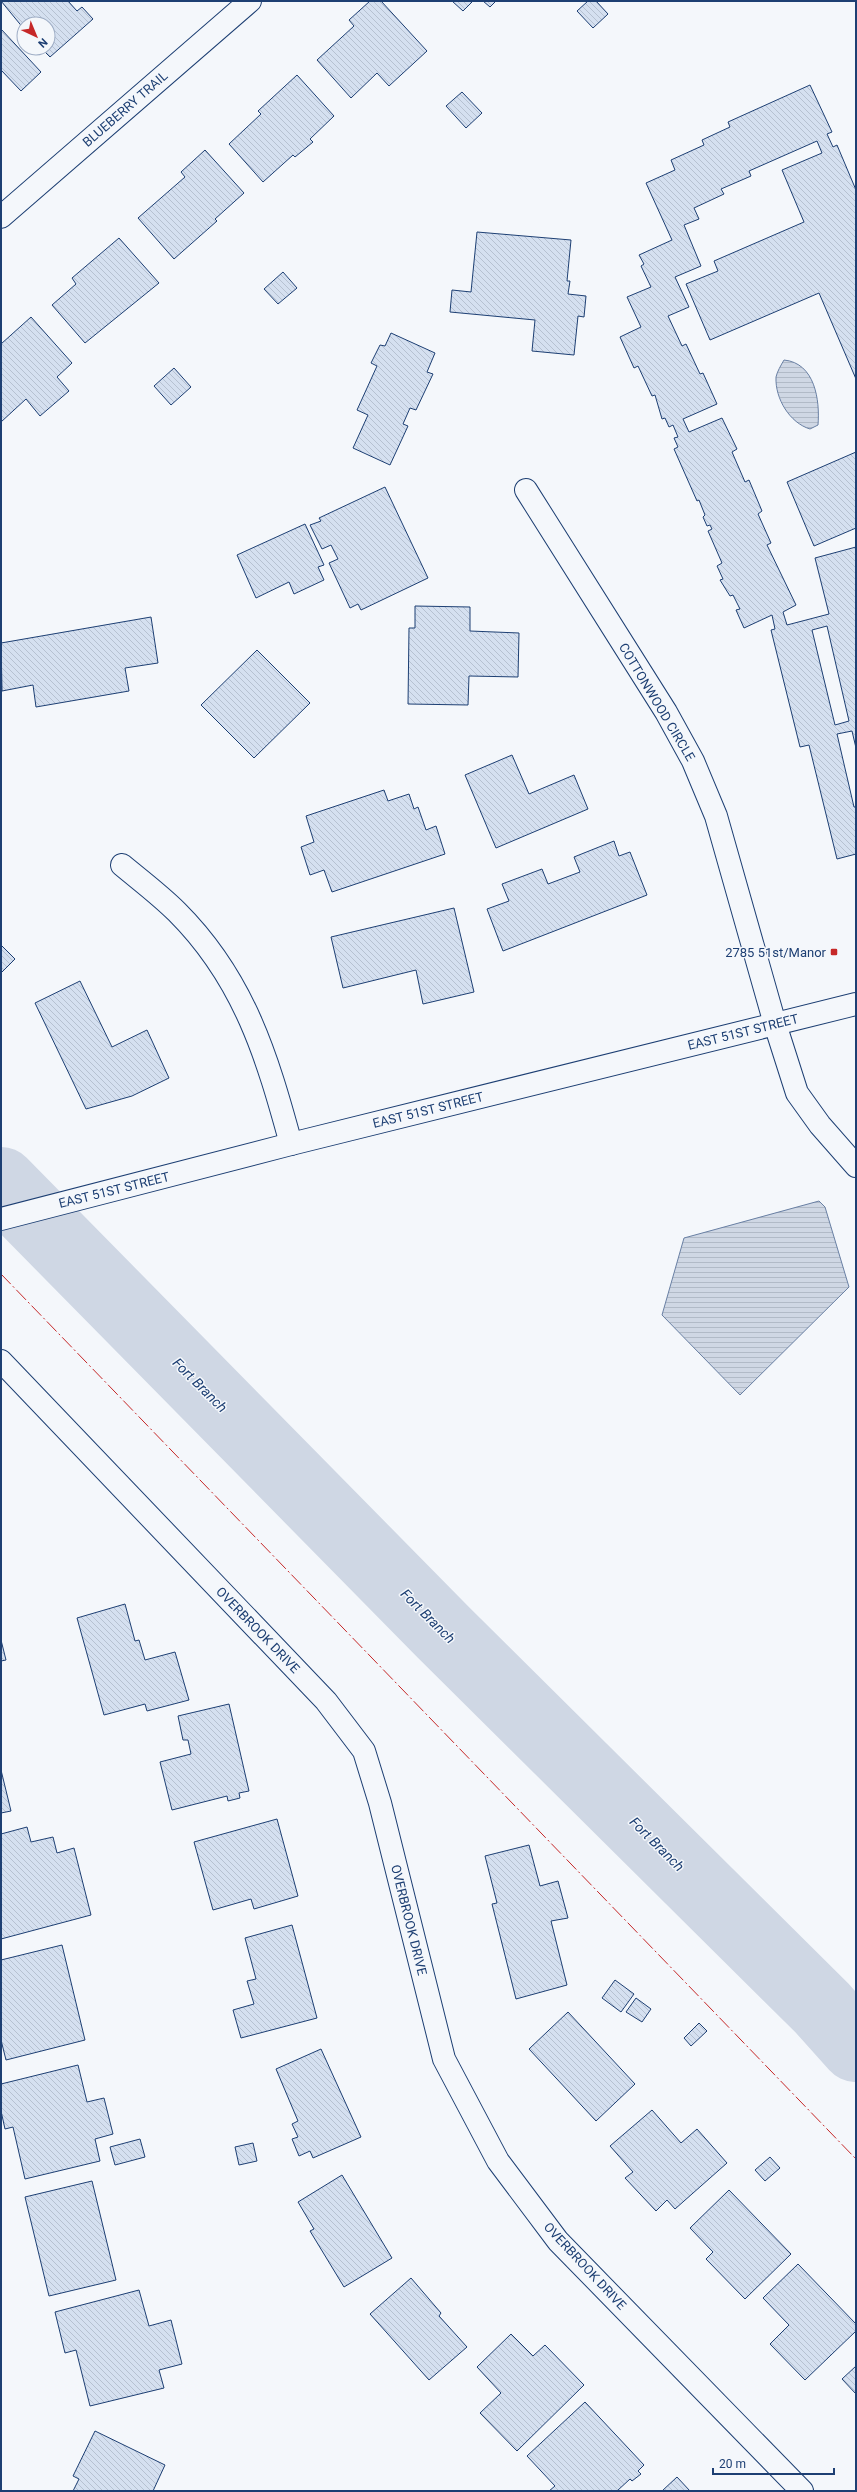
<svg xmlns="http://www.w3.org/2000/svg" width="857" height="2492" font-family="Roboto,sans-serif">
<defs>
<pattern id="water-rules" width="6" height="5" patternUnits="userSpaceOnUse"><rect width="6" height="5" fill="#cfd7e4"/><path d="M0 2.5h6" fill="none" stroke="#b1bac7"/></pattern>
<pattern id="building-back-hatch" width="6" height="6" patternUnits="userSpaceOnUse"><rect width="6" height="6" fill="#d5e0f0"/><path d="M-1 5l2 2M0 0l6 6M5-1l2 2" fill="none" stroke="#b6c1d1"/></pattern>
</defs>
<rect width="100%" height="100%" fill="#f4f7fb"/>
<g fill="url(#water-rules)" stroke="#687fa3">
<path d="M784,360C815,363 820,400 818,425L810,429C790,423 775,399 776,377C777,372 781,365 784,360Z"/>
<path d="M819,1201L825,1207L849,1287L740,1395L662,1315L684,1238Z"/>
</g>
<g fill="none" stroke-linecap="round" stroke-linejoin="round">
<path stroke="#cfd7e4" stroke-width="72" d="M1,1183L443,1632L822,2008L856,2046"/>
</g>
<g fill="url(#building-back-hatch)" stroke="#1d3f73" fill-rule="evenodd">
<path d="M1,1H68L77,11L82,7L93,19L50,57L41,48H48V24H24V29Z"/>
<path d="M370,1H381L427,51L389,86L377,73L351,98L317,60L354,26L349,20Z"/>
<path d="M452,1H473L463,11Z"/>
<path d="M483,1H496L490,7Z"/>
<path d="M588,1H596L608,14L593,28L577,11Z"/>
<path d="M1,29L41,72L21,91L1,70Z"/>
<path d="M297,75L334,116L310,139L313,142L295,157L293,155L263,182L229,144L261,114L258,111Z"/>
<path d="M810,85L832,132L827,134L833,147L837,145L856,190V379L819,293L710,340L686,284L718,271L714,261L804,222L782,170L822,153L817,141L749,171L751,176L721,189L724,194L694,208L699,219L684,225L701,266L675,277L689,307L668,316L682,346L686,344L700,374L703,373L717,404L683,419L689,432L722,418L737,449L732,452L745,482L749,480L762,511L758,514L771,543L767,545L796,605L783,612L787,625L829,614L815,558L856,547V748L852,731L837,734L854,807H856V854L837,859L809,745L800,747L771,630L775,629L772,615L744,628L736,610L740,609L733,595L730,596L720,580L723,579L717,566L722,563L708,531L712,529L710,525L707,526L703,517L705,515L699,500L697,501L674,449L678,447L674,438L678,437L673,425L669,427L665,418L662,419L655,395L652,396L638,366L634,368L620,337L641,327L627,297L651,287L641,266L644,264L639,255L672,240L646,183L675,170L671,160L704,145L702,140L730,127L728,122ZM827,626L849,721L835,725L812,630Z"/>
<path d="M462,92L482,113L466,128L446,106Z"/>
<path d="M205,150L244,193L215,219L217,221L174,259L138,218L185,177L181,172Z"/>
<path d="M477,232L571,240L567,281H570L568,294L586,296L584,317L578,316L574,355L532,351L535,320L450,312L452,290L471,292Z"/>
<path d="M119,238L159,283L85,343L52,305L76,284L72,278Z"/>
<path d="M283,272L297,288L278,304L264,289Z"/>
<path d="M31,317L72,363L57,377L69,391L40,416L26,399L1,422V344Z"/>
<path d="M391,333L435,353L427,372L433,374L416,410L410,408L403,424L408,426L390,465L353,448L368,415L357,410L377,366L371,363L380,345L385,346Z"/>
<path d="M174,368L191,387L171,405L154,386Z"/>
<path d="M856,452V528L814,546L787,482Z"/>
<path d="M385,487L428,578L361,610L358,604L350,608L329,563L338,559L331,545L322,549L310,525L321,521L319,518Z"/>
<path d="M305,524L324,565L318,567L324,580L294,594L289,582L256,598L237,555Z"/>
<path d="M415,606L470,607V631L519,633L518,677L469,676L468,705L408,704L409,628H415Z"/>
<path d="M151,617L158,663L125,668L129,691L36,707L33,685L2,691L1,643Z"/>
<path d="M257,650L310,703L254,758L201,705Z"/>
<path d="M512,755L529,794L574,775L588,809L496,848L465,775Z"/>
<path d="M384,790L388,801L409,794L414,809L418,807L426,830L436,826L445,854L332,892L324,870L310,875L301,847L314,842L306,816Z"/>
<path d="M614,841L619,856L630,852L647,895L503,951L487,909L509,901L502,884L542,869L548,884L580,872L574,857Z"/>
<path d="M454,908L474,992L423,1004L416,970L343,988L331,937Z"/>
<path d="M1,945L15,959L1,973Z"/>
<path d="M80,981L112,1047L147,1030L169,1078L132,1096L86,1109L35,1003Z"/>
<path d="M125,1604L135,1641L139,1640L145,1660L175,1652L189,1700L147,1711L145,1704L104,1715L77,1618Z"/>
<path d="M1,1640L6,1660L1,1661Z"/>
<path d="M229,1704L249,1791L239,1793L240,1798L228,1801L227,1796L172,1810L160,1762L191,1754L188,1740H183L178,1716Z"/>
<path d="M1,1770L11,1811L1,1813Z"/>
<path d="M277,1819L298,1896L254,1909L251,1899L213,1910L194,1842Z"/>
<path d="M27,1827L31,1842L53,1837L57,1853L74,1848L91,1915L1,1939V1834Z"/>
<path d="M529,1845L540,1886L558,1881L568,1918L551,1921L567,1985L516,1999L492,1904L497,1903L485,1856Z"/>
<path d="M292,1925L317,2018L241,2038L233,2010L254,2004L247,1981L256,1979L245,1938Z"/>
<path d="M62,1945L85,2040L6,2060L1,2040V1960Z"/>
<path d="M615,1980L634,1994L621,2012L602,1998Z"/>
<path d="M636,1998L651,2009L642,2022L626,2012Z"/>
<path d="M568,2012L635,2084L596,2121L529,2049Z"/>
<path d="M699,2023L707,2031L691,2046L684,2038Z"/>
<path d="M321,2049L361,2137L313,2158L310,2151L299,2156L292,2139L298,2137L292,2124L298,2121L276,2069Z"/>
<path d="M78,2065L87,2102L104,2098L113,2134L95,2139L100,2161L25,2179L13,2127L5,2129L1,2111V2084Z"/>
<path d="M652,2110L681,2143L697,2129L727,2163L675,2209L667,2200L656,2211L625,2178L633,2172L610,2146Z"/>
<path d="M140,2139L145,2157L115,2165L110,2147Z"/>
<path d="M253,2143L257,2161L239,2165L235,2147Z"/>
<path d="M770,2157L780,2168L765,2181L755,2170Z"/>
<path d="M342,2175L392,2258L344,2287L310,2231L314,2229L298,2202Z"/>
<path d="M92,2181L116,2280L49,2296L25,2197Z"/>
<path d="M729,2190L791,2254L745,2299L706,2259L713,2252L690,2228Z"/>
<path d="M798,2264L856,2324V2331L805,2380L770,2344L789,2325L763,2298Z"/>
<path d="M411,2278L441,2313L439,2316L467,2347L429,2380L370,2314Z"/>
<path d="M139,2290L149,2326L171,2320L182,2364L159,2370L164,2388L90,2406L76,2350L65,2353L55,2312Z"/>
<path d="M511,2334L533,2356L545,2345L584,2385L517,2451L480,2413L501,2393L477,2367Z"/>
<path d="M856,2366V2394L842,2379Z"/>
<path d="M585,2402L644,2465L638,2471L641,2474L632,2481L630,2479L617,2491H549L555,2486L527,2456Z"/>
<path d="M95,2431L165,2465L153,2491H73L79,2479L73,2476Z"/>
<path d="M677,2477L690,2491H662Z"/>
</g>
<g fill="none" stroke-linecap="round" stroke-linejoin="round">
<g stroke="#1d3f73" stroke-width="24">
<g id="minor">
<path d="M1,217L250,1"/>
<path d="M526,490L666,712L693,761L716,816L775,1024L797,1093L820,1125L856,1166"/>
<path d="M122,865C140,880 160,895 177,912C244,979 267,1056 291,1144"/>
<path d="M1,1361L326,1701L364,1751L380,1803L444,2059L498,2161L558,2241L802,2491"/>
</g>
</g>
<g stroke="#1d3f73" stroke-width="24">
<path id="major" d="M1,1219L291,1144L856,1004"/>
</g>
<use href="#minor" stroke="#f4f7fb" stroke-width="22"/>
<use href="#major" stroke="#f4f7fb" stroke-width="22"/>
<path stroke="#c62828" stroke-width="1" stroke-dasharray="14 3 2 3" stroke-linecap="butt" d="M1,1274L856,2159"/>
</g>
<rect fill="#c62828" stroke="#f4f7fb" stroke-width="1.5" x="830" y="948" width="8" height="8" rx="2"/>
<g text-anchor="middle" dominant-baseline="central" stroke-width="3" stroke-linejoin="round" paint-order="stroke">
<g font-size="13" fill="#1d3f73" stroke="#f4f7fb">
<text transform="translate(125 109) rotate(-41)">BLUEBERRY TRAIL</text>
<text transform="translate(657 702) rotate(59)">COTTONWOOD CIRCLE</text>
<text transform="translate(743 1032) rotate(-14)">EAST 51ST STREET</text>
<text transform="translate(428 1110) rotate(-14)">EAST 51ST STREET</text>
<text transform="translate(114 1190) rotate(-14)">EAST 51ST STREET</text>
<text transform="translate(258 1630) rotate(46)">OVERBROOK DRIVE</text>
<text transform="translate(409 1920) rotate(76)">OVERBROOK DRIVE</text>
<text transform="translate(585 2266) rotate(47)">OVERBROOK DRIVE</text>
</g>
<g font-size="13" fill="#1d3f73" stroke="#f4f7fb" text-anchor="end">
<text x="826" y="952">2785 51st/Manor</text>
</g>
<g font-size="14" font-style="italic" fill="#1d3f73" stroke="#f4f7fb">
<text transform="translate(200 1385) rotate(45)">Fort Branch</text>
<text transform="translate(428 1616) rotate(45)">Fort Branch</text>
<text transform="translate(657 1844) rotate(45)">Fort Branch</text>
</g>
</g>
<rect width="857" height="2492" fill="none" stroke="#1d3f73" stroke-width="4"/>
<g transform="translate(36 36) rotate(136)"><circle r="19" fill="#f4f7fb" stroke="#9eadc5"/>
<path d="M0-3L7 15L0 10L-7 15Z" fill="#c62828"/>
<text y="-6" font-size="11" font-weight="bold" text-anchor="middle" fill="#1d3f73">N</text>
</g>
<path d="M713 2468v6h121v-6" fill="none" stroke="#1d3f73" stroke-width="2"/>
<text x="719" y="2468" font-size="12" fill="#1d3f73" stroke="#f4f7fb" stroke-width="3" paint-order="stroke">20 m</text>
</svg>
